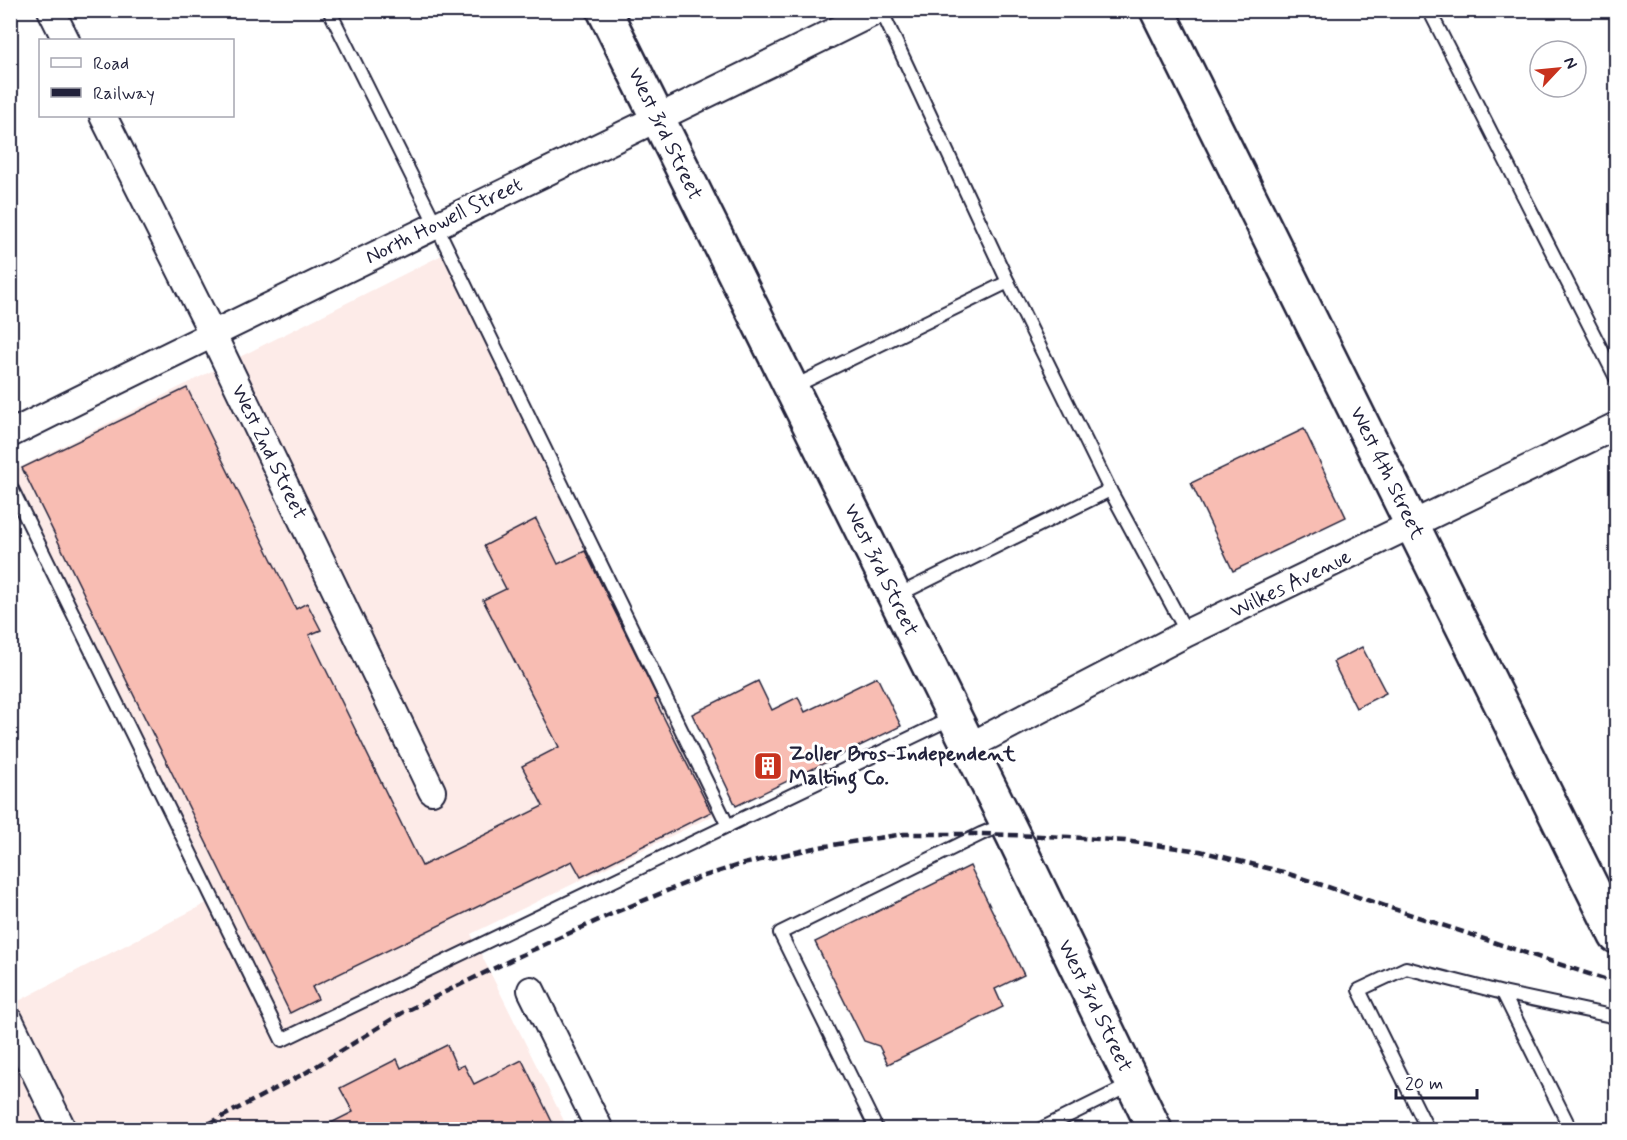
<svg xmlns="http://www.w3.org/2000/svg" width="1627" height="1140" font-family="Mynerve,sans-serif">
<rect width="100%" height="100%" fill="#fff"/>
<filter id="ink" filterUnits="userSpaceOnUse"><feTurbulence type="fractalNoise" baseFrequency=".0167" numOctaves="2"/><feDisplacementMap in="SourceGraphic" scale="12" xChannelSelector="R" yChannelSelector="G"/><feConvolveMatrix kernelMatrix="1 2 1 2 8 2 1 2 1" color-interpolation-filters="sRGB"/></filter>
<g filter="url(#ink)">
<path fill="#fdebe8" d="M448,252L716,814L471,934L568,1129H11V1005L218,897L11,476V472Z"/>
<g fill="#f8bdb3" stroke="#22223b" stroke-width="1.5">
<path d="M187,388L296,609L307,603L321,630L309,635L422,866L543,806L522,766L559,747L483,600L506,589L484,546L536,519L558,564L585,551L658,699L655,700L711,812L581,877L572,861L312,987L318,999L290,1013L22,468Z"/>
<path d="M1304,429L1346,517L1233,571L1191,483Z"/>
<path d="M1362,647L1386,693L1356,708L1333,662Z"/>
<path d="M877,677L901,726L736,806L692,714L758,681L772,710L798,697L805,712Z"/>
<path d="M970,866L1024,975L995,989L1003,1007L888,1064L879,1046L864,1041L815,942Z"/>
<path d="M447,1045L457,1068L464,1065L474,1084L522,1060L556,1130H317L353,1112L340,1088L397,1059L401,1068Z"/>
</g>
<g fill="none" stroke-linecap="round" stroke-linejoin="round">
<g stroke="#22223b" stroke-width="16">
<g id="lane">
<path d="M329,10L436,225L728,826"/>
<path d="M881,10L1008,282L1110,490L1187,633"/>
<path d="M1429,10L1616,378"/>
<path d="M793,387L1008,282"/>
<path d="M10,485L282,1040L954,717"/>
<path d="M896,596L1110,490"/>
<path d="M1503,993L1571,1130"/>
<path d="M877,1130L780,933L981,834L1005,824"/>
<path d="M1039,1130L1132,1084"/>
<path d="M1428,1130L1359,990L1406,968L1503,993L1616,1017"/>
</g>
</g>
<g stroke="#22223b" stroke-width="30">
<g id="street">
<path d="M51,10L66,40"/>
<path d="M103,116L212,333L432,791"/>
<path d="M10,434C298,290 590,153 878,10"/>
<path d="M968,747L1187,633L1616,426"/>
<path d="M531,990L600,1130"/>
<path d="M10,1021L63,1130"/>
</g>
</g>
<g stroke="#22223b" stroke-width="38">
<g id="secondary">
<path d="M604,10L1013,835L1155,1130"/>
<path d="M1157,10L1616,936"/>
</g>
</g>
<use href="#lane" stroke="#fff" stroke-width="12"/>
<use href="#street" stroke="#fff" stroke-width="26"/>
<use href="#secondary" stroke="#fff" stroke-width="33"/>
<path stroke="#22223b" stroke-width="4.5" stroke-dasharray="9 4.5" stroke-linecap="butt" d="M197,1130L307,1072L402,1013L515,958L616,912L698,878L739,865L819,847L904,834H981L1069,837L1125,841L1200,851L1283,872L1616,983"/>
</g>
</g>
<defs>
<g id="building-square" transform="scale(1.5)"><rect x="-9" y="-9" width="18" height="18" rx="4" fill="#c8321e" stroke="#fff"/><path d="M-4-6H4V6H1V3H-1V6H-4ZM-2.5-4.3h1.7v1.8h-1.7ZM.8-4.3h1.7v1.8H.8ZM-2.5-1h1.7V.8h-1.7ZM.8-1h1.7V.8H.8Z" fill="#fff"/></g>
</defs>
<g fill-rule="evenodd">
<use href="#building-square" x="768" y="766"/>
</g>
<g text-anchor="middle" dominant-baseline="central" stroke-width="6" stroke-linejoin="round" paint-order="stroke">
<g font-size="21" fill="#22223b" stroke="#fff">
<text transform="translate(665 134) rotate(64)">West 3rd Street</text>
<text transform="translate(444 221) rotate(-26)">North Howell Street</text>
<text transform="translate(269 452) rotate(64)">West 2nd Street</text>
<text transform="translate(1387 473) rotate(64)">West 4th Street</text>
<text transform="translate(881 570) rotate(64)">West 3rd Street</text>
<text transform="translate(1291 584) rotate(-26)">Wilkes Avenue</text>
<text transform="translate(1095 1006) rotate(64)">West 3rd Street</text>
</g>
<g font-size="21" font-weight="bold" fill="#22223b" stroke="#fff" text-anchor="start">
<text x="789" y="754">Zoller Bros-Independent<tspan x="789" dy="24">Malting Co.</tspan></text>
</g>
</g>
<rect width="1627" height="1140" fill="none" stroke="#fff" stroke-width="36"/>
<rect x="18" y="18" width="1591" height="1104" fill="none" stroke="#22223b" stroke-width="2" filter="url(#ink)"/>
<rect x="39" y="39" width="195" height="78" fill="#ffffff" stroke="#a7a7b1" stroke-width="1.5"/>
<rect x="51" y="58" width="30" height="9" fill="#ffffff" stroke="#a7a7b1" stroke-width="1.5"/>
<text x="93" y="69" font-size="18" fill="#22223b">Road</text>
<rect x="51" y="88" width="30" height="9" fill="#22223b" stroke="#a7a7b1" stroke-width="1.5"/>
<text x="93" y="99" font-size="18" fill="#22223b">Railway</text>
<g transform="translate(1558 69) rotate(64)"><circle r="28" fill="#ffffff" stroke="#a7a7b1" stroke-width="1.5"/>
<path d="M0-4.5L10 22L0 15L-10 22Z" fill="#c8321e"/>
<text y="-9" font-size="16" font-weight="bold" text-anchor="middle" fill="#22223b">N</text>
</g>
<path d="M1396 1089v9h81v-9" fill="none" stroke="#22223b" stroke-width="3"/>
<text x="1405" y="1089" font-size="18" fill="#22223b" stroke="#ffffff" stroke-width="4.5" paint-order="stroke">20 m</text>
</svg>
